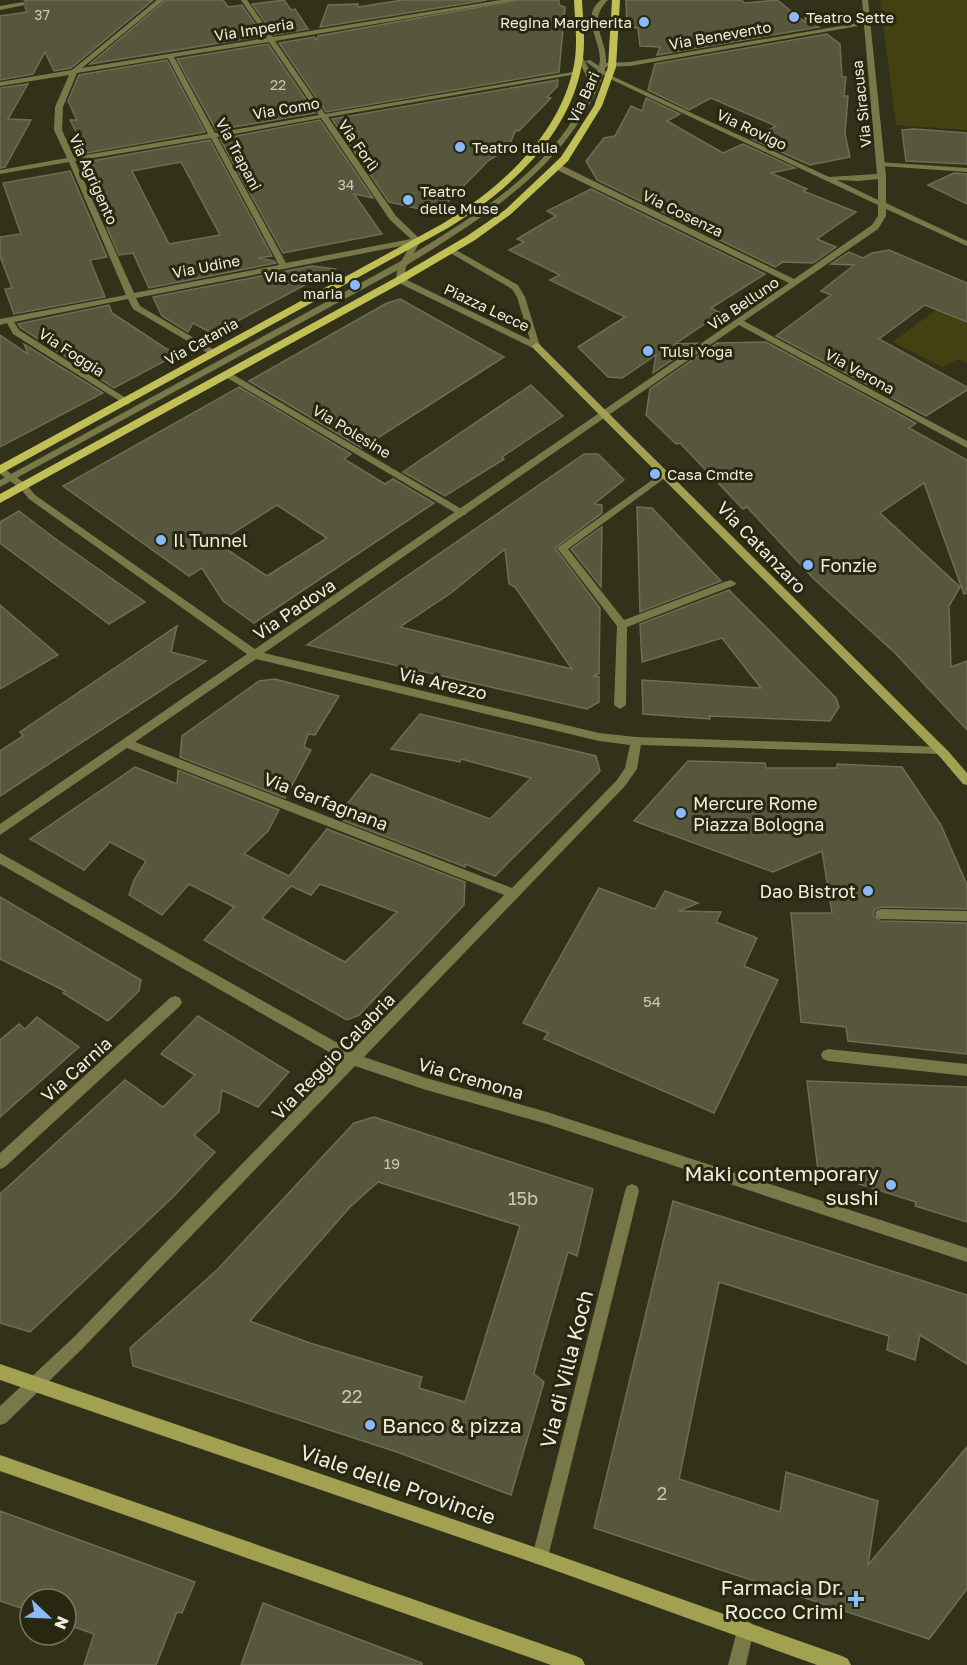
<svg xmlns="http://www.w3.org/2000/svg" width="967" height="1665" font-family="'Golos Text',sans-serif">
<rect width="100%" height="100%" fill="#32321a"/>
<g fill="#434112">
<path d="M880,0H967V130L896,125Z"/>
<path d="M936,310L967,323V363L958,359L942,367L893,342Z"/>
</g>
<g fill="#57573e" stroke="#6e6e54" stroke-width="1.5" fill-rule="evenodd">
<path d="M24,0H153L71,68L54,71L45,52L33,74L0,80V16L27,12L25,7L27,3Z"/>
<path d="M166,0H223L228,7L242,5L263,36L90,64Z"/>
<path d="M284,0L291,10L295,9L308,29L274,35L252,4Z"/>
<path d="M403,0H487L320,27L328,5L358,4V7Z"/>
<path d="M518,0H559V5L565,7L559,72L326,112L279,43L314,37L316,40L318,36Z"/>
<path d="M626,0H741L745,3L777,0L805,22V17L819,27L657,55L660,47L640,46L638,28L627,27Z"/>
<path d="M827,34L840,44L842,77H846L844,96H848L845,134L850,157L810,165L752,139L776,126L711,98L689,110L648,90L655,64Z"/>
<path d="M268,44L315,113L216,130L177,59Z"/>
<path d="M167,60L205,132L87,153L70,120H77L68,101L79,75Z"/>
<path d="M558,80L557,87L547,97L551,98L519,131L516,130L507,150L489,160L437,213L389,202L332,119Z"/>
<path d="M28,84L8,119L31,120L5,167L0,168V88Z"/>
<path d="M646,98L680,114L667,121L723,153L743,144L795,168L771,173L807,189L803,191L856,212L817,239L836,247L813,263L783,262L775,267L597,180L586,161L604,138L615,136L631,106L642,111Z"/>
<path d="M320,120L373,198L354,194L382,234L283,253L220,139Z"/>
<path d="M914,129L967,133V164L906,161L902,130Z"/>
<path d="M210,140L272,256L258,258L274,261L276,263L149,288L133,253L119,255L81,169L94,166L91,161ZM181,162L220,235L169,244L132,171Z"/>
<path d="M70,171L107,257L90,260L105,297L14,314L5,289L12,288L0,256V237L21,234L3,183Z"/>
<path d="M954,173L967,174V204L928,185Z"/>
<path d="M591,189L765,274L711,308L721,313L675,344L697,343L653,373L656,355L622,378L608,377L578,347L625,317L550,280L560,275L509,250L524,242L517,239L556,216L547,211Z"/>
<path d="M889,250L967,283V322L925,305L879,339L967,387V390L926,416L776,336L831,295L821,291L854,265L831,264L849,252L863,258L872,253Z"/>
<path d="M312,266L335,269L213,334L193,323L188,332L162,316L153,297Z"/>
<path d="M400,299L504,357L362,448L249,381L387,303Z"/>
<path d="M109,305L112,313L176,355L114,388L21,328L18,324Z"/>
<path d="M0,335L28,354L24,344L103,393L0,447Z"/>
<path d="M766,342L916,423L909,428L967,460V593L964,594L924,483L880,513L960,587L949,606L951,667L967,661V730L895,653L814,579L747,507L743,509L680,443L676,444L646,415L650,389L717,343Z"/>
<path d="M531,385L563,416L502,457L504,459L445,496L403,472Z"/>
<path d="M239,387L351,454L344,459L385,484L393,479L434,503L254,623L223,601L202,568L189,576L63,486ZM277,505L327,538L267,576L217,543Z"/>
<path d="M584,454H598L624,480L594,504L602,505V513L555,548L600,608L599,674L593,676L599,677V702L587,709L307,645ZM505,549L509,584L515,587L572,669L400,627L451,593Z"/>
<path d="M637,507L652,508L721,581L640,612Z"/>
<path d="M19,511L53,537L145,602L109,624L0,543V522Z"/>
<path d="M602,527L601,587L571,549Z"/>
<path d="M729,590L836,698L839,707L830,721L709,716L710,719L643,714L642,680L761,688L722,638L642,662L640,624Z"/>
<path d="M0,605L58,655L0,689Z"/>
<path d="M177,626L171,652L206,661L0,796V751L23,736L20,732Z"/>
<path d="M275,679L339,696L315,735L308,734L304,747L311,750L285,798L180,757L182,736L259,681Z"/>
<path d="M420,714L596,756L600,771L495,876L465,864V867L336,818L371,774L490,819L531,778L461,759L460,762L391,749Z"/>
<path d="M688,761L765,763L766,768H837V764L902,767L941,825L967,885V909L881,907L875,909L873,915L881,921L967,923V1054L848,1041L846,1027L801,1022L791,913H832L822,851L773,872L634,821Z"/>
<path d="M135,767L177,784L178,770L279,810L268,831L244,854L289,876L327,829L465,882L464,905L359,1015L347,1020L204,940L234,907L189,884L162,915L129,895L134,880L146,861L110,842L84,870L30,839ZM320,884L397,912L345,962L262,918L291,886L311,895Z"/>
<path d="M599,888L655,909L665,891L698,903L679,911L721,912L716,922L757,938L744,966L778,980L714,1113L544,1039L548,1033L523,1023Z"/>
<path d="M0,897L141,980L139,991L108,1021L63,993L65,991L0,959Z"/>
<path d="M198,1016L289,1072L258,1107L222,1090L219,1112L194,1135L215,1152L173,1197L30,1332L0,1323V1194L125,1080L163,1107L195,1075L161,1054Z"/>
<path d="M37,1017L79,1047L0,1117V1040L19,1024L25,1029Z"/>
<path d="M807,1081L967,1087V1222L915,1206L916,1202L818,1171Z"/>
<path d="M374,1117L593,1189L577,1256L568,1252L539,1354L534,1374L544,1382L511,1495L400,1453L133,1366L130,1348L218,1269L354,1123ZM378,1182L520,1226L465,1402L419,1388L422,1377L310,1343L250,1321L350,1207Z"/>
<path d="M673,1201L967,1295V1364L920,1335L915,1360L887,1350L889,1336L719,1282L679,1479L780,1512L786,1472L878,1501L868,1565L967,1447V1589L929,1639L594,1528Z"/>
<path d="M0,1511L195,1582L182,1613L177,1612L156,1665H84L94,1634L66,1624V1599H30V1611L0,1601Z"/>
<path d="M263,1603L422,1663V1665H241Z"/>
</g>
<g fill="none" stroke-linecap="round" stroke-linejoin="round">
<g fill="#797848" fill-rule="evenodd">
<path d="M601,0H608C583,24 614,44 604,73C569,166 487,215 407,265L0,487V480L401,261C461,224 524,188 566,130C576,116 583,100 591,86L576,55L581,54L594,79C597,73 599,67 600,60C600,39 580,16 601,0Z"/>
<path d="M23,2L25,3V5L0,10V6Z"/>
<path d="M878,162L967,168V172L881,166H878Z"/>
<path d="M227,371L465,511L467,513L465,515H459L224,376V372Z"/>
<path d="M666,470L671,473L669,475L568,549L624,620L727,581L731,580L736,583L735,585L627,627L626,705L620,709L614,705L617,626L557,548Z"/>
<path d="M881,909L967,911V921L881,919L877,918L875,914L877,910Z"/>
<path d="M828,1049L967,1064V1076L828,1061L823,1059L821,1055L823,1051Z"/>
</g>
<g fill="#797848" fill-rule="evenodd">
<path d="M157,0H164L82,68L267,38L241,0H247L273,37L501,0H516L275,41L325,114L579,71L580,72L577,74L328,117L396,216L421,240L406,267L404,277L407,280L530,340L517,297L512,289L447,251L454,249L518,285L525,297L540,346L539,348H533L401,284L396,277L398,267L411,244L136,298L140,306L216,351L217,353L213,356L133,309L128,299L14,322L19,330L129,400V404L126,405L13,334L7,323L0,325V319L126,295L69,162L0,174V170L67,158L54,130L55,107L69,75L0,86V82L72,70ZM269,42L319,115L215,133L174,57ZM168,58L208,134L74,157L62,130L63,107L77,73ZM321,118L390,220L411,239L286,263L217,137ZM211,138L279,265L134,293L75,161Z"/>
<path d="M862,0H868L886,176V203L967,241V246L886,209V216L878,229L744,321L967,441V448L739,325L264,653L599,733L636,737L944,747L946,750L940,754L641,745L637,769L625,786L364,1057L426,1078L547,1112L967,1248V1262L547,1124L426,1090L355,1066L83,1348L6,1423L0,1425V1406L73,1338L343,1060L0,864V853L352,1051L504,895L127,748L0,835V824L247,654L29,499L20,488L0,474V466L26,484L35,495L255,649L789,283L555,169V165H561L794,279L872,225L878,216V205L608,78L585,61L590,60L599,66L602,63L630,62L864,22ZM864,25L877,174L829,177L612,76L600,67L630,66ZM878,179V200L837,180L858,181ZM256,659L599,741L630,745L625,768L617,780L512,888L135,742Z"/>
<path d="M175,996L180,998L182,1002L180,1006L5,1167L0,1169V1153L170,998Z"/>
<path d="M632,1184L637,1186L639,1191L548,1557L546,1563L540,1565L534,1563L532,1557L625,1191L627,1186Z"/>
<path d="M745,1620L751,1623L754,1629L746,1665H728L739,1623Z"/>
</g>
<g fill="#a2a051" fill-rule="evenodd">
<path d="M536,343L539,344L949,752L967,773V785L963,784L941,758L533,348L532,346Z"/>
<path d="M0,1364L540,1549L842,1656L848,1659L851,1665H817L540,1565L0,1380Z"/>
<path d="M0,1455L576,1656L582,1659L585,1665H551L0,1471Z"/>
</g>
<g fill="#c1bf55" fill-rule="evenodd">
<path d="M574,0H582C583,21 586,43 582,64C569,137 508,191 448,228L0,474V465L442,224C500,188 560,136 574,65C578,43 575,21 574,0Z"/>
<path d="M612,0H620L616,67L602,106L568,161L511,214L475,240L405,281L0,503V494L397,277L467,236L505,210L561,157L594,106L608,67Z"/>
</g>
</g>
<g fill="#8bb9fc" stroke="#282810" stroke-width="2">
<circle cx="794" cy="17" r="6"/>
<circle cx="644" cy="22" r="6"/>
<circle cx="460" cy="147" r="6"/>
<circle cx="408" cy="200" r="6"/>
<circle cx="355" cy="285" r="6"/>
<circle cx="648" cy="351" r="6"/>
<circle cx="655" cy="474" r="6"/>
<circle cx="161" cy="540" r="6"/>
<circle cx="808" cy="565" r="6"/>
<circle cx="681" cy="813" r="6"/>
<circle cx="868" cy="891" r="6"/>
<circle cx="891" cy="1185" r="6"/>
<circle cx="370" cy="1425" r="6"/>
<path d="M853 1590h6v6h6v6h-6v6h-6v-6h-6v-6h6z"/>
</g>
<g text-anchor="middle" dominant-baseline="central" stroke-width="6" stroke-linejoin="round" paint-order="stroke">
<g font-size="14" fill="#c8c8b7">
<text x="42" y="14">37</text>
<text x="278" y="84">22</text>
<text x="346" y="184">34</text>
</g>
<g font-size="15" fill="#edeedf" stroke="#282810" text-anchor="start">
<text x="806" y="17">Teatro Sette</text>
<text x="632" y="22" text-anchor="end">Regina Margherita</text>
<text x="472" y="147">Teatro Italia</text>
<text x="420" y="191">Teatro<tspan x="420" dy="17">delle Muse</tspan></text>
<text x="343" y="276" text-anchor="end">Via catania<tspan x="343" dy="17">maria</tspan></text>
<text x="660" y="351">Tulsi Yoga</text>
<text x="667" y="474">Casa Cmdte</text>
</g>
<g font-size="15" fill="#edeedf" stroke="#282810">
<text transform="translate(254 29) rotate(-9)">Via Imperia</text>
<text transform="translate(720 35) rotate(-10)">Via Benevento</text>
<text transform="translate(583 97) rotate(-65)">Via Bari</text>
<text transform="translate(861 104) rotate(-96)">Via Siracusa</text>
<text transform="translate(286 108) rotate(-10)">Via Como</text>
<text transform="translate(752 129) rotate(25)">Via Rovigo</text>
<text transform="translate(359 145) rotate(55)">Via Forlì</text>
<text transform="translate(239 154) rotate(62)">Via Trapani</text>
<text transform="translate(94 179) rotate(66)">Via Agrigento</text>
<text transform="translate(683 213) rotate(26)">Via Cosenza</text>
<text transform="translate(206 266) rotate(-11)">Via Udine</text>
<text transform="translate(743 303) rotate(-34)">Via Belluno</text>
<text transform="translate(487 307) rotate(25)">Piazza Lecce</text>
<text transform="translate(201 341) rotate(-29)">Via Catania</text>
<text transform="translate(72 352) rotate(33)">Via Foggia</text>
<text transform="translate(860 371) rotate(29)">Via Verona</text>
<text transform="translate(352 431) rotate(31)">Via Polesine</text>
</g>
<g font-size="15" fill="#c8c8b7">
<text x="652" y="1001">54</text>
<text x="392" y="1163">19</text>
</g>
<g font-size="18" fill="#edeedf" stroke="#282810" text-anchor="start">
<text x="173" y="540">Il Tunnel</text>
<text x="820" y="565">Fonzie</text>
<text x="693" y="803">Mercure Rome<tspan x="693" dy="21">Piazza Bologna</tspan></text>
<text x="856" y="891" text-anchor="end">Dao Bistrot</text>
</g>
<g font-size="18" fill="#edeedf" stroke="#282810">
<text transform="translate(762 547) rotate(46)">Via Catanzaro</text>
<text transform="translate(294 609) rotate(-34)">Via Padova</text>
<text transform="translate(443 683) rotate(13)">Via Arezzo</text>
<text transform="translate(326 801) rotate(21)">Via Garfagnana</text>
<text transform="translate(333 1056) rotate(-46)">Via Reggio Calabria</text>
<text transform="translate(76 1069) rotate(-42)">Via Carnia</text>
<text transform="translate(471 1078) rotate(16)">Via Cremona</text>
</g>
<g font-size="18" fill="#c8c8b7">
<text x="523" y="1198">15b</text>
<text x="352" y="1396">22</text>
<text x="662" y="1493">2</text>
</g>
<g font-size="21" fill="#edeedf" stroke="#282810" text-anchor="end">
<text x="879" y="1173">Maki contemporary<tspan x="879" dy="24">sushi</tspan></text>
<text x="382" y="1425" text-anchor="start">Banco &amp; pizza</text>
<text x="844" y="1587">Farmacia Dr.<tspan x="844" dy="24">Rocco Crimi</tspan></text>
</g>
<g font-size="21" fill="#edeedf" stroke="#282810">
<text transform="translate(566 1369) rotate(-76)">Via di Villa Koch</text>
<text transform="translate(398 1484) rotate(19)">Viale delle Provincie</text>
</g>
</g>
<g transform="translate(48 1617) rotate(113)"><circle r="28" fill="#282810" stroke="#777763" stroke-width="1.5"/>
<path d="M0-4.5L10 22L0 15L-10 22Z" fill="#8bb9fc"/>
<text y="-9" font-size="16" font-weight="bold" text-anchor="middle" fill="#edeedf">N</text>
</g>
</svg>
